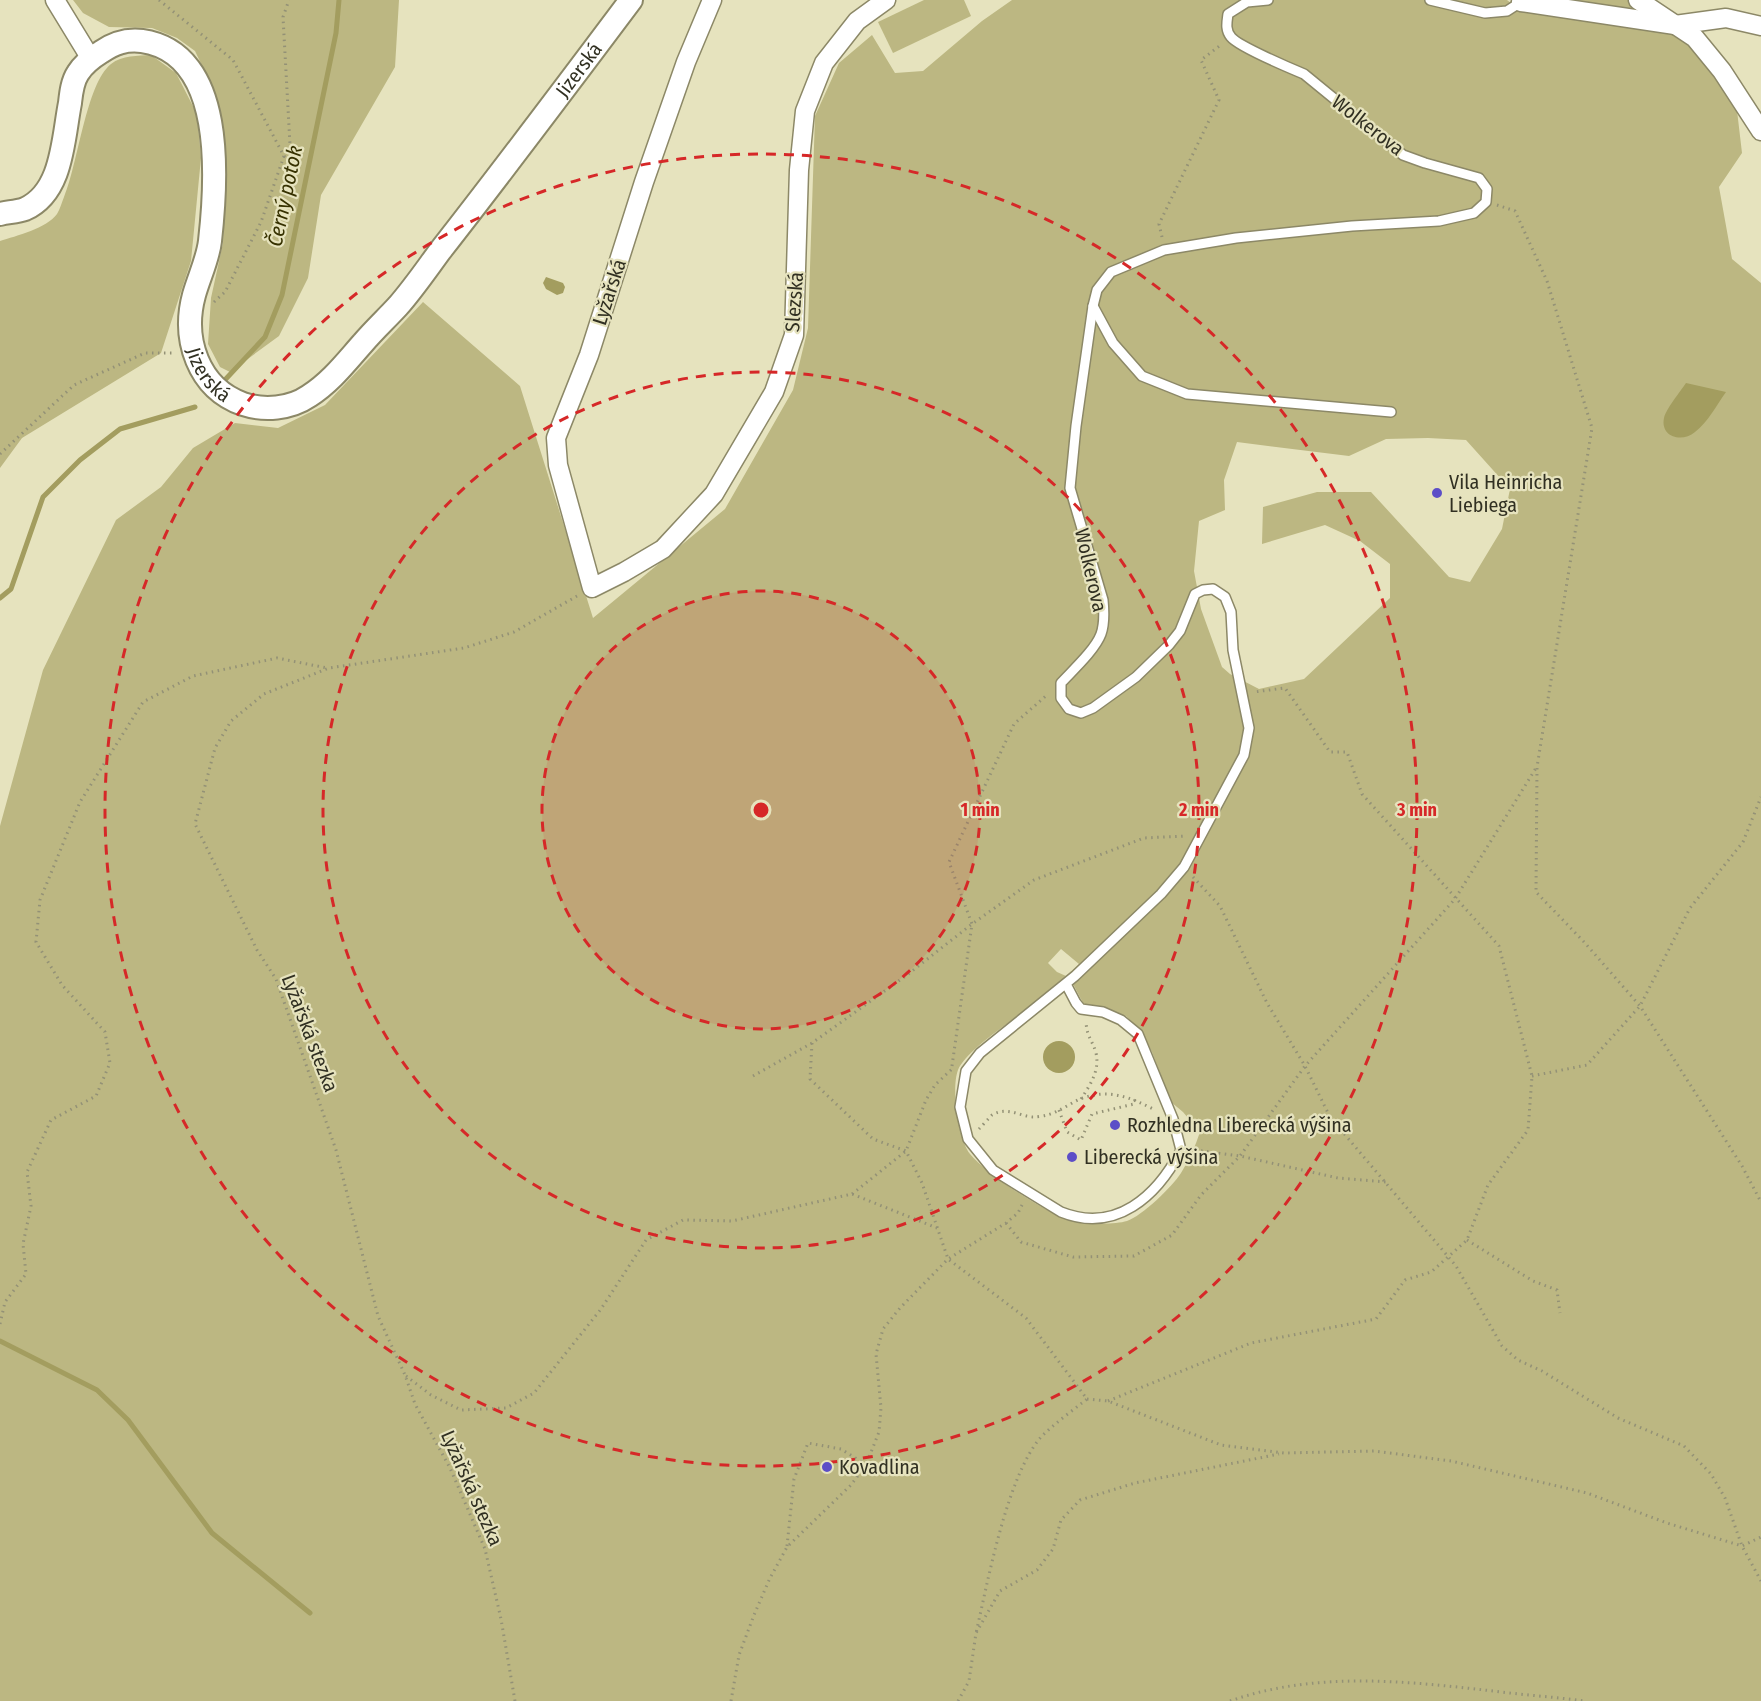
<svg xmlns="http://www.w3.org/2000/svg" width="1761" height="1701" font-family="'Fira Sans Condensed',sans-serif">
<rect width="100%" height="100%" fill="#e6e3be"/>
<g fill="#bcb782" fill-rule="evenodd">
<path d="M73,0H399L395,67L321,195L308,278L279,336L230,372L220,367L208,344L211,298L223,243L226,163L220,118L207,76L195,51L177,38L152,28L109,27L83,13Z"/>
<path d="M924,0H964L971,16L893,53L878,22Z"/>
<path d="M1012,0H1507L1516,7L1676,31L1699,54L1736,102L1742,153L1719,187L1732,259L1761,283V1701H0V826L43,670L116,520L161,487L193,448L235,423L278,428L325,405L423,302L520,386L593,618L725,509L793,390L808,328L815,116L839,63L872,35L895,73L923,71L982,21ZM1428,438L1466,440L1510,489L1502,529L1470,582L1449,577L1371,492H1317L1263,507L1262,544L1325,525L1360,541L1390,564V598L1304,679L1259,689L1230,674L1222,667L1201,609L1194,571L1199,521L1225,510L1224,480L1237,442L1349,456L1386,439ZM1061,949L1079,964L1066,976L1057,972L1048,963ZM1071,980L1083,1003L1091,1008L1110,1010L1126,1016L1141,1031L1152,1052L1171,1102L1183,1112L1200,1132C1195,1147 1189,1160 1181,1173C1172,1187 1142,1216 1127,1221C1114,1225 1080,1224 1068,1220C1042,1210 987,1175 970,1154C958,1139 951,1088 958,1070C968,1045 1046,998 1071,980Z"/>
<path d="M1544,0H1628L1647,14Z"/>
<path d="M151,55L176,73L197,114L201,158L191,261L161,353L22,438L0,468V241C16,236 47,228 57,214C60,209 62,202 64,197C78,164 86,84 111,64C122,55 138,56 151,55Z"/>
</g>
<g fill="#a39d5f">
<path d="M546,277L563,283L565,287L563,293L557,295L546,289L543,283Z"/>
<path d="M1686,383L1726,392C1716,406 1708,422 1695,432C1682,443 1660,437 1664,418C1666,409 1680,392 1686,383Z"/>
<circle cx="1059" cy="1057" r="16"/>
</g>
<g fill="none" stroke-linecap="round" stroke-linejoin="round">
<g stroke="#a39d5f" stroke-width="5">
<path d="M223,382L265,337L282,295L336,33L339,0"/>
<path d="M0,598L11,589L43,497L80,460L120,429L195,407"/>
<path d="M0,1341L97,1390L128,1420L212,1533L310,1613"/>
</g>
<g stroke="#8c8867" stroke-width="12">
<g id="service">
<path d="M1430,0L1485,13L1507,11L1521,2L1519,1"/>
<path d="M1093,306L1113,343L1142,376L1187,394L1391,412"/>
<path d="M1066,984L1076,1003L1081,1009L1103,1012L1121,1020L1138,1034L1173,1119L1181,1150C1157,1196 1116,1234 1061,1212L993,1170L968,1139L960,1107L966,1071L980,1053L1075,976L1161,894L1184,867L1244,755L1249,728L1233,650L1231,612L1225,597L1213,589L1203,590L1195,594L1180,631L1169,645L1136,677L1093,708L1081,713L1069,709L1061,698V683C1073,670 1095,650 1101,634C1105,623 1104,610 1103,600L1070,488L1076,426L1093,306L1097,290L1111,272L1164,250L1236,238L1352,226L1439,221L1474,213L1486,202L1487,189L1479,178L1425,163L1403,155L1304,74C1292,69 1238,46 1231,37C1225,30 1227,22 1228,14L1247,2L1268,0"/>
</g>
</g>
<g stroke="#8c8867" stroke-width="21">
<g id="minor">
<path d="M55,0L91,59"/>
<path d="M712,0L686,62L644,182L589,355L556,438L558,465L592,588L624,572L663,549L714,494L774,392L794,335L799,170L805,111L824,63L857,21L886,0"/>
<path d="M1638,0L1695,38L1722,71L1761,131"/>
<path d="M1521,2L1675,25L1726,18L1761,26"/>
</g>
</g>
<g stroke="#8c8867" stroke-width="26">
<g id="tertiary">
<path id="s1" d="M0,214C8,212 17,212 25,209C63,192 63,138 70,103C71,94 72,82 78,73C83,65 93,57 101,52C114,43 126,39 142,41C226,53 217,179 210,241C208,259 199,277 194,295C182,339 198,388 243,404C264,411 290,409 309,396C331,382 346,362 363,343C374,330 386,319 398,306C413,289 426,270 440,251C505,168 568,84 631,0"/>
</g>
</g>
<g stroke="#939176" stroke-width="3" stroke-dasharray="1.5 4.5" stroke-linecap="butt">
<path d="M159,0L233,60L284,156L291,163L283,17L289,0"/>
<path d="M1497,205L1515,211L1547,281L1592,428L1537,767L1536,892L1585,943L1640,1006L1742,1166L1761,1202"/>
<path d="M1162,237L1159,224L1219,100L1201,60L1222,44"/>
<path d="M214,302L225,292L261,222L284,156"/>
<path d="M0,454L74,385L145,353H174"/>
<path d="M1193,877L1220,906L1267,1003L1305,1066L1330,1117L1456,1266L1502,1346L1518,1360L1542,1371L1618,1418L1684,1446L1711,1474L1725,1498L1742,1546L1761,1581"/>
<path d="M812,1043L810,1079L873,1139L906,1151L922,1183L948,1259L1026,1318L1087,1399C1072,1411 1055,1423 1041,1437C1007,1476 988,1581 976,1633"/>
<path d="M952,1066L972,924L949,862L1014,724L1048,694"/>
<path d="M753,1076L812,1043L907,975L972,924L1034,880L1144,838L1186,836"/>
<path d="M1532,1076L1587,1065L1640,1006L1690,908L1743,842L1761,797"/>
<path d="M1081,1099C1090,1085 1100,1071 1096,1053C1093,1041 1087,1038 1086,1022"/>
<path d="M1059,1110L1067,1132L1081,1140L1092,1114L1134,1104L1135,1099"/>
<path d="M979,1129C983,1125 988,1119 992,1115C1007,1106 1019,1116 1033,1117C1037,1117 1043,1116 1047,1115C1059,1112 1069,1104 1080,1099C1108,1088 1130,1097 1155,1110"/>
<path d="M1195,1150L1240,1156L1338,1178L1386,1182"/>
<path d="M852,1194L906,1151L926,1100L935,1085L953,1068"/>
<path d="M1006,1223L1021,1242L1073,1257L1134,1256L1172,1235L1201,1195L1240,1156L1305,1066L1455,899L1536,768"/>
<path d="M1467,1240L1533,1281L1557,1290L1560,1313"/>
<path d="M0,1324L5,1302L26,1274L23,1244L31,1206L27,1172L51,1120L96,1096L110,1063L105,1032L62,985L36,942L40,900L80,802L143,702L193,676L277,658L327,668"/>
<path d="M406,1376L431,1395L461,1410L506,1408L534,1393L601,1309L646,1240L683,1220L732,1221L852,1194L937,1228"/>
<path d="M1087,1399L1108,1401L1221,1445L1284,1453L1374,1451L1451,1461L1587,1493L1667,1523L1742,1546L1761,1537"/>
<path d="M1108,1401L1251,1343L1376,1319L1405,1280L1431,1272L1467,1240L1488,1185L1528,1130L1532,1076L1499,946L1362,794L1347,752H1330L1285,688L1254,692"/>
<path d="M787,1546L794,1479L808,1443L841,1449L865,1464"/>
<path d="M515,1701L501,1619L485,1549L450,1468L415,1404L405,1375L378,1316L336,1150L276,979L257,950L195,824L215,748L231,721L264,694L329,668L464,648L514,632L577,596"/>
<path d="M731,1701L739,1655L754,1615L770,1578L787,1547L851,1485L866,1465L879,1432L881,1408L876,1354L883,1329L900,1308L948,1259L1006,1223L1018,1213L1022,1205"/>
<path d="M958,1701L969,1681L976,1633L1000,1591L1037,1570L1053,1549L1061,1520L1080,1500L1135,1483L1279,1454"/>
<path d="M1230,1701C1315,1671 1406,1681 1493,1691C1524,1695 1554,1697 1585,1701"/>
</g>
<use href="#service" stroke="#fff" stroke-width="9"/>
<use href="#minor" stroke="#fff" stroke-width="18"/>
<use href="#tertiary" stroke="#fff" stroke-width="22"/>
</g>
<circle cx="761" cy="810" r="219" fill="#d62828" fill-opacity=".12"/>
<g fill="none" stroke="#d62828" stroke-width="3" stroke-dasharray="10 8">
<circle cx="761" cy="810" r="219"/>
<circle cx="761" cy="810" r="438"/>
<circle cx="761" cy="810" r="656"/>
</g>
<g fill="#5c4ec7" stroke="#e6e3be" stroke-width="2">
<circle cx="1437" cy="493" r="6"/>
<circle cx="1115" cy="1125" r="6"/>
<circle cx="1072" cy="1157" r="6"/>
<circle cx="827" cy="1467" r="6"/>
</g>
<g text-anchor="middle" dominant-baseline="central" stroke-width="4.5" stroke-linejoin="round" paint-order="stroke">
<g font-size="20" fill="#313022" stroke="#e6e3be">
<text stroke="none"><textPath href="#s1" startOffset="1166">Jizerská</textPath></text>
<text transform="translate(1368 125) rotate(38)">Wolkerova</text>
<text transform="translate(609 292) rotate(-72)">Lyžařská</text>
<text transform="translate(794 302) rotate(-86)">Slezská</text>
<text stroke="none"><textPath href="#s1" startOffset="626">Jizerská</textPath></text>
<text transform="translate(1091 570) rotate(77)">Wolkerova</text>
<text transform="translate(310 1033) rotate(69)">Lyžařská stezka</text>
<text transform="translate(472 1488) rotate(66)">Lyžařská stezka</text>
</g>
<g font-size="20" fill="#313022" stroke="#e6e3be" text-anchor="start">
<text x="1449" y="482">Vila Heinricha<tspan x="1449" dy="23">Liebiega</tspan></text>
<text x="1127" y="1125">Rozhledna Liberecká výšina</text>
<text x="1084" y="1157">Liberecká výšina</text>
<text x="839" y="1467">Kovadlina</text>
</g>
<g font-size="21" font-style="italic" fill="#363100" stroke="#e6e3be">
<text transform="translate(285 196) rotate(-78)">Černý potok</text>
</g>
</g>
<circle cx="761" cy="810" r="9" fill="#d62828" stroke="#e6e3be" stroke-width="3"/>
<g font-size="18" text-anchor="middle" font-weight="bold" fill="#d62828" stroke="#e6e3be" stroke-width="4.5" stroke-linejoin="round" paint-order="stroke">
<text x="980" y="816">1 min</text>
<text x="1199" y="816">2 min</text>
<text x="1417" y="816">3 min</text>
</g>
</svg>
